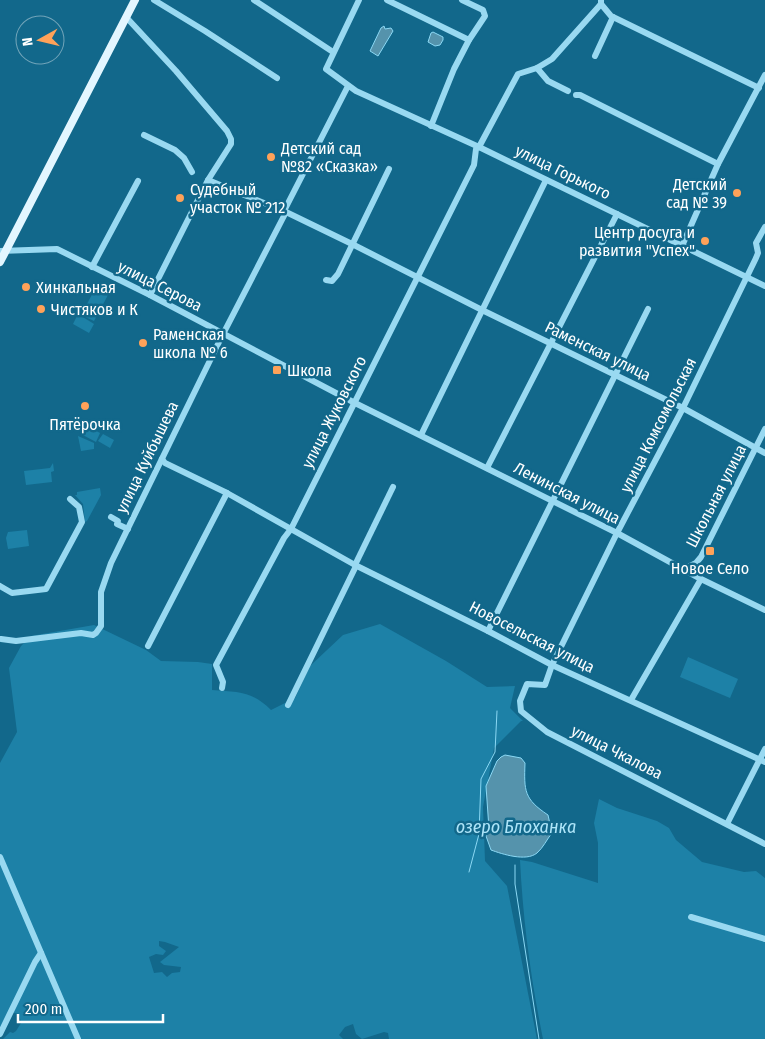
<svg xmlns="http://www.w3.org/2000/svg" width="765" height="1039" font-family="'Fira Sans Condensed',sans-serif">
<rect width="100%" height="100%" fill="#12688b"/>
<g fill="#1d81a7" fill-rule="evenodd">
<path d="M95,289L108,295L94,321L81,315Z"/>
<path d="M78,314L94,324L89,333L73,324Z"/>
<path d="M85,425L100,433L96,442L81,434Z"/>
<path d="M103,434L114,440L110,448L98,441Z"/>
<path d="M78,436L94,443V449L81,451Z"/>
<path d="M53,463L54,471L51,472L52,482L26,485L24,471L50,468Z"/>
<path d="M100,488L101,495L87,521L85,522L83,504L75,495H77V492Z"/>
<path d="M27,530L29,546L8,549L6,538L8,532Z"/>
<path d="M380,624L446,661L487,687L515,686L510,708L523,721H521L494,748L483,807L485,861L507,886L537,1039H389L388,1033L384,1032L362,1039L356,1034L353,1024L345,1027L339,1035L343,1039H3L10,1032L13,1033L16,1031L21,1023L19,1014L14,1013V1011L0,1033V763L17,732L9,668L21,646L31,636L94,625L146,650L161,661L198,662L212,664V690C238,692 252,691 271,710L295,698L310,666L343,635ZM159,941L165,942L179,947L160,962L164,965L181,967L180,972L172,973L167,977L162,972L154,973L149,957L156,954L163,955L166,951L159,946Z"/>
<path d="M688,657L738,679L730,698L680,677Z"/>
<path d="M599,799L617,808L657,821L669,828L676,840L702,862L744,872L756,871L765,878V1039H543C531,980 523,921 520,860L532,862L598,883V843L594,823Z"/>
</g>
<g fill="#5593ac" stroke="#8bd8f4">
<path d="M384,26L385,29L391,28L393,31L378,56L370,51L381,28Z"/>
<path d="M433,32L443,37V40L440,45L435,46L428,42L431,33Z"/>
<path d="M505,755L521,758L525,763C524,791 524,799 548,815L552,833C547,839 543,848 537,853C526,862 502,854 491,850L486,836L489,829L486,786L497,761L501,757Z"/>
</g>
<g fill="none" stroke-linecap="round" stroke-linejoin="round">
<g stroke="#8bd8f4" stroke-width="1">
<path d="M515,865V884L539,1039"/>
<path d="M469,872L479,834L481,779L495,752L497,711"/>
</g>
<g stroke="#99d9f1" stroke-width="6">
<path d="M154,0L205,31L277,78"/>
<path d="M254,0L333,52"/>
<path d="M359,0L326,69L356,91L479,147L765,286"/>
<path d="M387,0L469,40"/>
<path d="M601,4L611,16L759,88"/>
<path d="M126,17L176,71L227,131L231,139V144L208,180L150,295"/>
<path d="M595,56L613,17"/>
<path d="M537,68L548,81L568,91"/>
<path d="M576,95H580L718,164"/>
<path d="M431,126L454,69L469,40L485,16L483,10L462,0"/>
<path d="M144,135L175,150L184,158L192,172"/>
<path d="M208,180L286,212L352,244L482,310L683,408L765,453"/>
<path d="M284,211L348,86"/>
<path d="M765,227L756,243L758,253L756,258L683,408L617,533L552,665L545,685L527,684L520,701L521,711L547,732L765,844"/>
<path d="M682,246L718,164L765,75"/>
<path d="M0,251L57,249L150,295L355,403L617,533L701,579L765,610"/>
<path d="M92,267L138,181"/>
<path d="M326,280L332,281L338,274L389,169"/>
<path d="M421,435L546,180"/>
<path d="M162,459L165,463L227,493L355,565L488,631L552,665L765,762"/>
<path d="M487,468L617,214"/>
<path d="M111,517L118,521L117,524L128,529"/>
<path d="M355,565L393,487"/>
<path d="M684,569L696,563L701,557L765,429"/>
<path d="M0,586L12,593L46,589L82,522L79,507L70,499"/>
<path d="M488,631L648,309"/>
<path d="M1,639L16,641L81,633L93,635L96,633L101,626V592L111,563L220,340L286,212"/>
<path d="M148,646L227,493"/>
<path d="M222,688L223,682L216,665L284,538L291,529L474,165L476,149L479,147L518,74L537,68L552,59L601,4V0"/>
<path d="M631,700L701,579"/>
<path d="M288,705L356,566"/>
<path d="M727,824L765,749"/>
<path d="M0,857L78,1039"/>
<path d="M691,917L765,939"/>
<path d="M0,1034L35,962L41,953"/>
</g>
<path stroke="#e3f6ff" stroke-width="8" d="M0,262L135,0"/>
</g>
<g fill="#ffa259" stroke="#12688b" stroke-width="2">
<circle cx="271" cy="157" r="5"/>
<circle cx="737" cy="193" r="5"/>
<circle cx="180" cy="198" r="5"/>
<circle cx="705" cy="241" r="5"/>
<circle cx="26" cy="287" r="5"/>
<circle cx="41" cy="309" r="5"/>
<circle cx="143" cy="343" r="5"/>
<rect x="272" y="365" width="10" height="10" rx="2.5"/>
<circle cx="85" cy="406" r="5"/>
<rect x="705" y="546" width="10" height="10" rx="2.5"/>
</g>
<g text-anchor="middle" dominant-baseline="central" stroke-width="5" stroke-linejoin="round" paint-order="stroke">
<g font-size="16" fill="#fff" stroke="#12688b" text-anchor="start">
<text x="281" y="148">Детский сад<tspan x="281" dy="18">№82 «Сказка»</tspan></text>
<text x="727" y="184" text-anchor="end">Детский<tspan x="727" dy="18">сад № 39</tspan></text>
<text x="190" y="189">Судебный<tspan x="190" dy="18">участок № 212</tspan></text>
<text x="695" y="232" text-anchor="end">Центр досуга и<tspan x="695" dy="18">развития "Успех"</tspan></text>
<text x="36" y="287">Хинкальная</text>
<text x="51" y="309">Чистяков и К</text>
<text x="153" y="334">Раменская<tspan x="153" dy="18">школа № 6</tspan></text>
<text x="287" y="370">Школа</text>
<text x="85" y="424" text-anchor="middle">Пятёрочка</text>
<text x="710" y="568" text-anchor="middle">Новое Село</text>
</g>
<g font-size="16" fill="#fff" stroke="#12688b">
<text transform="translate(563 172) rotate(26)">улица Горького</text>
<text transform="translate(160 286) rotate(27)">улица Серова</text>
<text transform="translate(598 351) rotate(26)">Раменская улица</text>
<text transform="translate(334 412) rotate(-63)">улица Жуковского</text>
<text transform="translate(658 425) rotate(-63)">улица Комсомольская</text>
<text transform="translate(147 457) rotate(-64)">улица Куйбышева</text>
<text transform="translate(567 493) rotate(27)">Ленинская улица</text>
<text transform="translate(716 496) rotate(-63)">Школьная улица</text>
<text transform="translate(532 637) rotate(27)">Новосельская улица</text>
<text transform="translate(617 752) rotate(27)">улица Чкалова</text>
</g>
<g font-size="18" font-style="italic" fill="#aee5f9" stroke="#12688b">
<text x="516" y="827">озеро Блоханка</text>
</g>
</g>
<g transform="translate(40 40) rotate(262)"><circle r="24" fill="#12688b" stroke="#71a4b9"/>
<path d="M0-4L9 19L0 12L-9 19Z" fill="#ffa259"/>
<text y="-8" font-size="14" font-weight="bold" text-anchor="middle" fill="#ffffff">N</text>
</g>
<path d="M18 1014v8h145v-8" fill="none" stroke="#ffffff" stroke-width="2.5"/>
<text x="25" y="1014" font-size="15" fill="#ffffff" stroke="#12688b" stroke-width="4" paint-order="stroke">200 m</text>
</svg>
